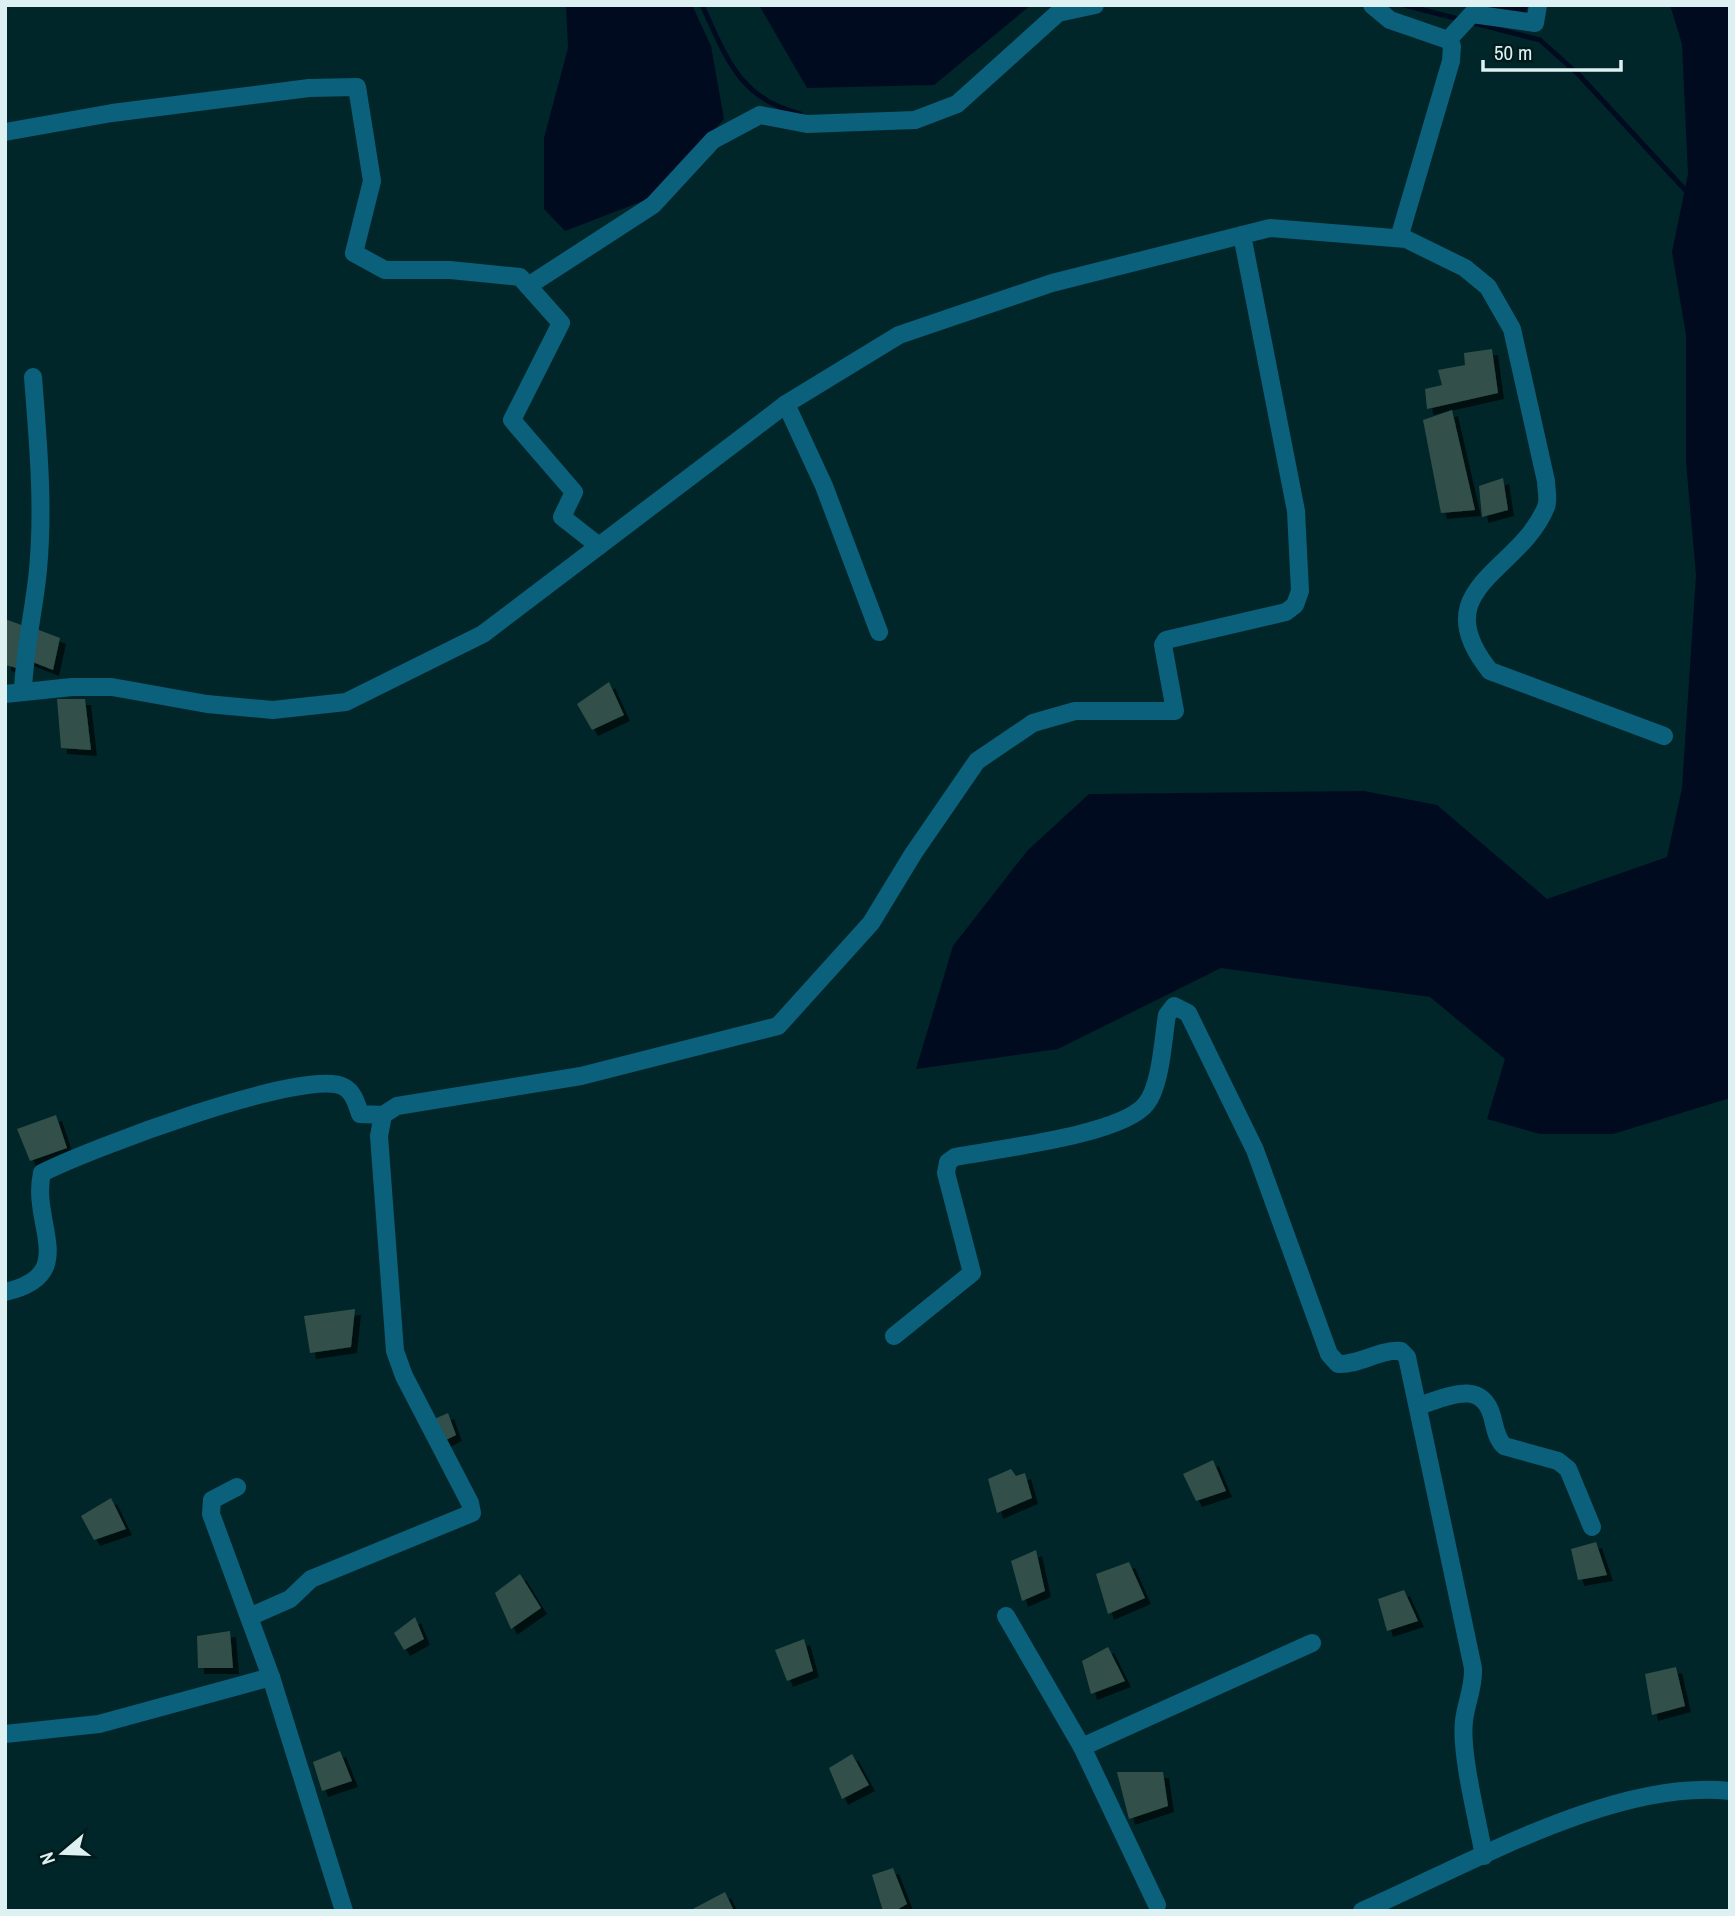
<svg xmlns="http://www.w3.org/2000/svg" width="1735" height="1916" font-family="'Archivo Narrow',sans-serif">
<defs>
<filter id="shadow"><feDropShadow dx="6" dy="6" stdDeviation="0" flood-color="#0009"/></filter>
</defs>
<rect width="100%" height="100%" fill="#012629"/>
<g fill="#000b20">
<path d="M566,5H692L711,46L724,119L656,196L565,231L544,209V138L568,48Z"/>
<path d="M759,5H1031L934,85L807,88Z"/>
<path d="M1470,5H1528L1525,15Z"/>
<path d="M1670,5H1730V1098L1613,1134H1540L1487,1119L1505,1059L1430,997L1221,968L1058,1049L916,1069L953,946L1027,851L1089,794L1364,791L1437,805L1547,899L1667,857L1682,788L1696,575L1686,462V335L1672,252L1688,174L1682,44Z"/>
</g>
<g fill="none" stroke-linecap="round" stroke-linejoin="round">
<g stroke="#000b20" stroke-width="5">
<path d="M702,5C727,59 739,98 800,114"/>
<path d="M1404,5L1540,40L1579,75L1688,193"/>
</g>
</g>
<g fill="#305048" filter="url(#shadow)">
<path d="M1492,349L1498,393L1427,409L1425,389L1442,385L1438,370L1465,365L1464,353Z"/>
<path d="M1452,410L1475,510L1441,513L1423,420Z"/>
<path d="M1503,478L1508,510L1482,517L1479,486Z"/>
<path d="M5,619L27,627L17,668L5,665Z"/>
<path d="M31,627L60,638L53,670L25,659Z"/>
<path d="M609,682L624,715L592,730L577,704Z"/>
<path d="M57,699H85L91,750L61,748Z"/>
<path d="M56,1115L67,1148L30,1161L17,1129Z"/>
<path d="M355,1309L351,1347L310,1353L304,1316Z"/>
<path d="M448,1413L456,1435L440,1443L432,1420Z"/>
<path d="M1213,1460L1226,1491L1196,1501L1183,1474Z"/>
<path d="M1011,1469L1016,1476L1025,1473L1032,1498L997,1513L988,1479Z"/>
<path d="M111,1498L126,1529L94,1540L81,1516Z"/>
<path d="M1596,1542L1607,1575L1578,1580L1571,1549Z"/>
<path d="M1036,1550L1045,1591L1022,1601L1011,1561Z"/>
<path d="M1129,1562L1145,1598L1108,1614L1096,1574Z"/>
<path d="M520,1574L541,1608L511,1629L495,1593Z"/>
<path d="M1404,1590L1418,1621L1387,1631L1378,1599Z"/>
<path d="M415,1617L424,1639L404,1650L394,1633Z"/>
<path d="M230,1631L233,1668H198L197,1636Z"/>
<path d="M804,1639L813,1671L787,1681L775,1650Z"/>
<path d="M1108,1647L1125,1681L1091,1694L1082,1661Z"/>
<path d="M1676,1667L1685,1706L1652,1715L1645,1674Z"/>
<path d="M340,1751L352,1781L322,1791L313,1762Z"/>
<path d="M852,1754L869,1785L842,1799L829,1768Z"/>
<path d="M1117,1772H1163L1168,1806L1129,1819Z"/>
<path d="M893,1868L907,1904L895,1911H883L872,1875Z"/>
<path d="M725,1892L734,1911H689Z"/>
</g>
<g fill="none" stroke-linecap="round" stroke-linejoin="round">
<g stroke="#0b607b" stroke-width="18">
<path d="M1372,5L1390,20L1448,40L1452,46L1451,61L1399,238"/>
<path d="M1448,40L1472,14L1535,23L1538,5"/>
<path d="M5,132L112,113L309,88L357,87L372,181L354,253L385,270H450L520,277L561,323L512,420L574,492L562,517L599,546"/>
<path d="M528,286L653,205L713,140L760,115L807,124L915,120L957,104L1058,13L1095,5"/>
<path d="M786,404L824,486L879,632"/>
<path d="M23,692C24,651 34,611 38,570C44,505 38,442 33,377"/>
<path d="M5,694L72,687H112L207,704L273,710L346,702L483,634L786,404L899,335L1052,283L1270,228L1406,239L1465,268L1488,287L1512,329L1546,481C1546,488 1549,500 1546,507C1520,572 1423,588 1490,671L1664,736"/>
<path d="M5,1292C81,1275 30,1224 42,1173C84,1151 307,1066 344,1087C354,1092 357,1105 360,1114L383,1115"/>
<path d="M894,1336L972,1273L946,1173L948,1162L955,1157C996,1149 1122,1135 1146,1104C1161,1086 1163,1039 1167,1015L1174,1006L1188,1013L1255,1150L1329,1354L1338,1364C1360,1365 1379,1349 1401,1351L1407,1357L1473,1668C1474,1688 1466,1702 1464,1721C1460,1753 1478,1822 1484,1856"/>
<path d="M1418,1406C1445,1398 1481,1378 1492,1416C1495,1427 1496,1438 1504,1446L1558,1461L1568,1469L1592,1527"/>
<path d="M237,1487L212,1500L211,1514L271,1677L344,1911"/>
<path d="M1006,1616L1082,1747L1157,1905"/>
<path d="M249,1617L290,1599L311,1579L472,1513L470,1503L404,1376L395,1351L379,1136L383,1115L397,1106L581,1076L778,1026L871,923L913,854L977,761L1033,723L1075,711H1175L1163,645L1166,640L1286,612L1295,605L1300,591L1296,511L1242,235"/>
<path d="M5,1734L99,1724L271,1677"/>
<path d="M1082,1747L1312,1643"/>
<path d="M1362,1911C1466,1866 1615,1778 1730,1791"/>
</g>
</g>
<rect width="1735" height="1916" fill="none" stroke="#def1f2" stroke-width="14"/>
<g transform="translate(63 1853) rotate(251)" stroke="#021b1d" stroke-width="5" paint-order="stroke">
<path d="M0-5L12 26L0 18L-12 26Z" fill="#def1f2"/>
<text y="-10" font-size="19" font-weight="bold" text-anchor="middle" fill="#def1f2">N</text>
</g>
<path d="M1483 60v10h138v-10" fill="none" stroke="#def1f2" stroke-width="3.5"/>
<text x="1494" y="60" font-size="21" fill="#def1f2" stroke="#021b1d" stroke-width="5" paint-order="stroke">50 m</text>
</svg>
